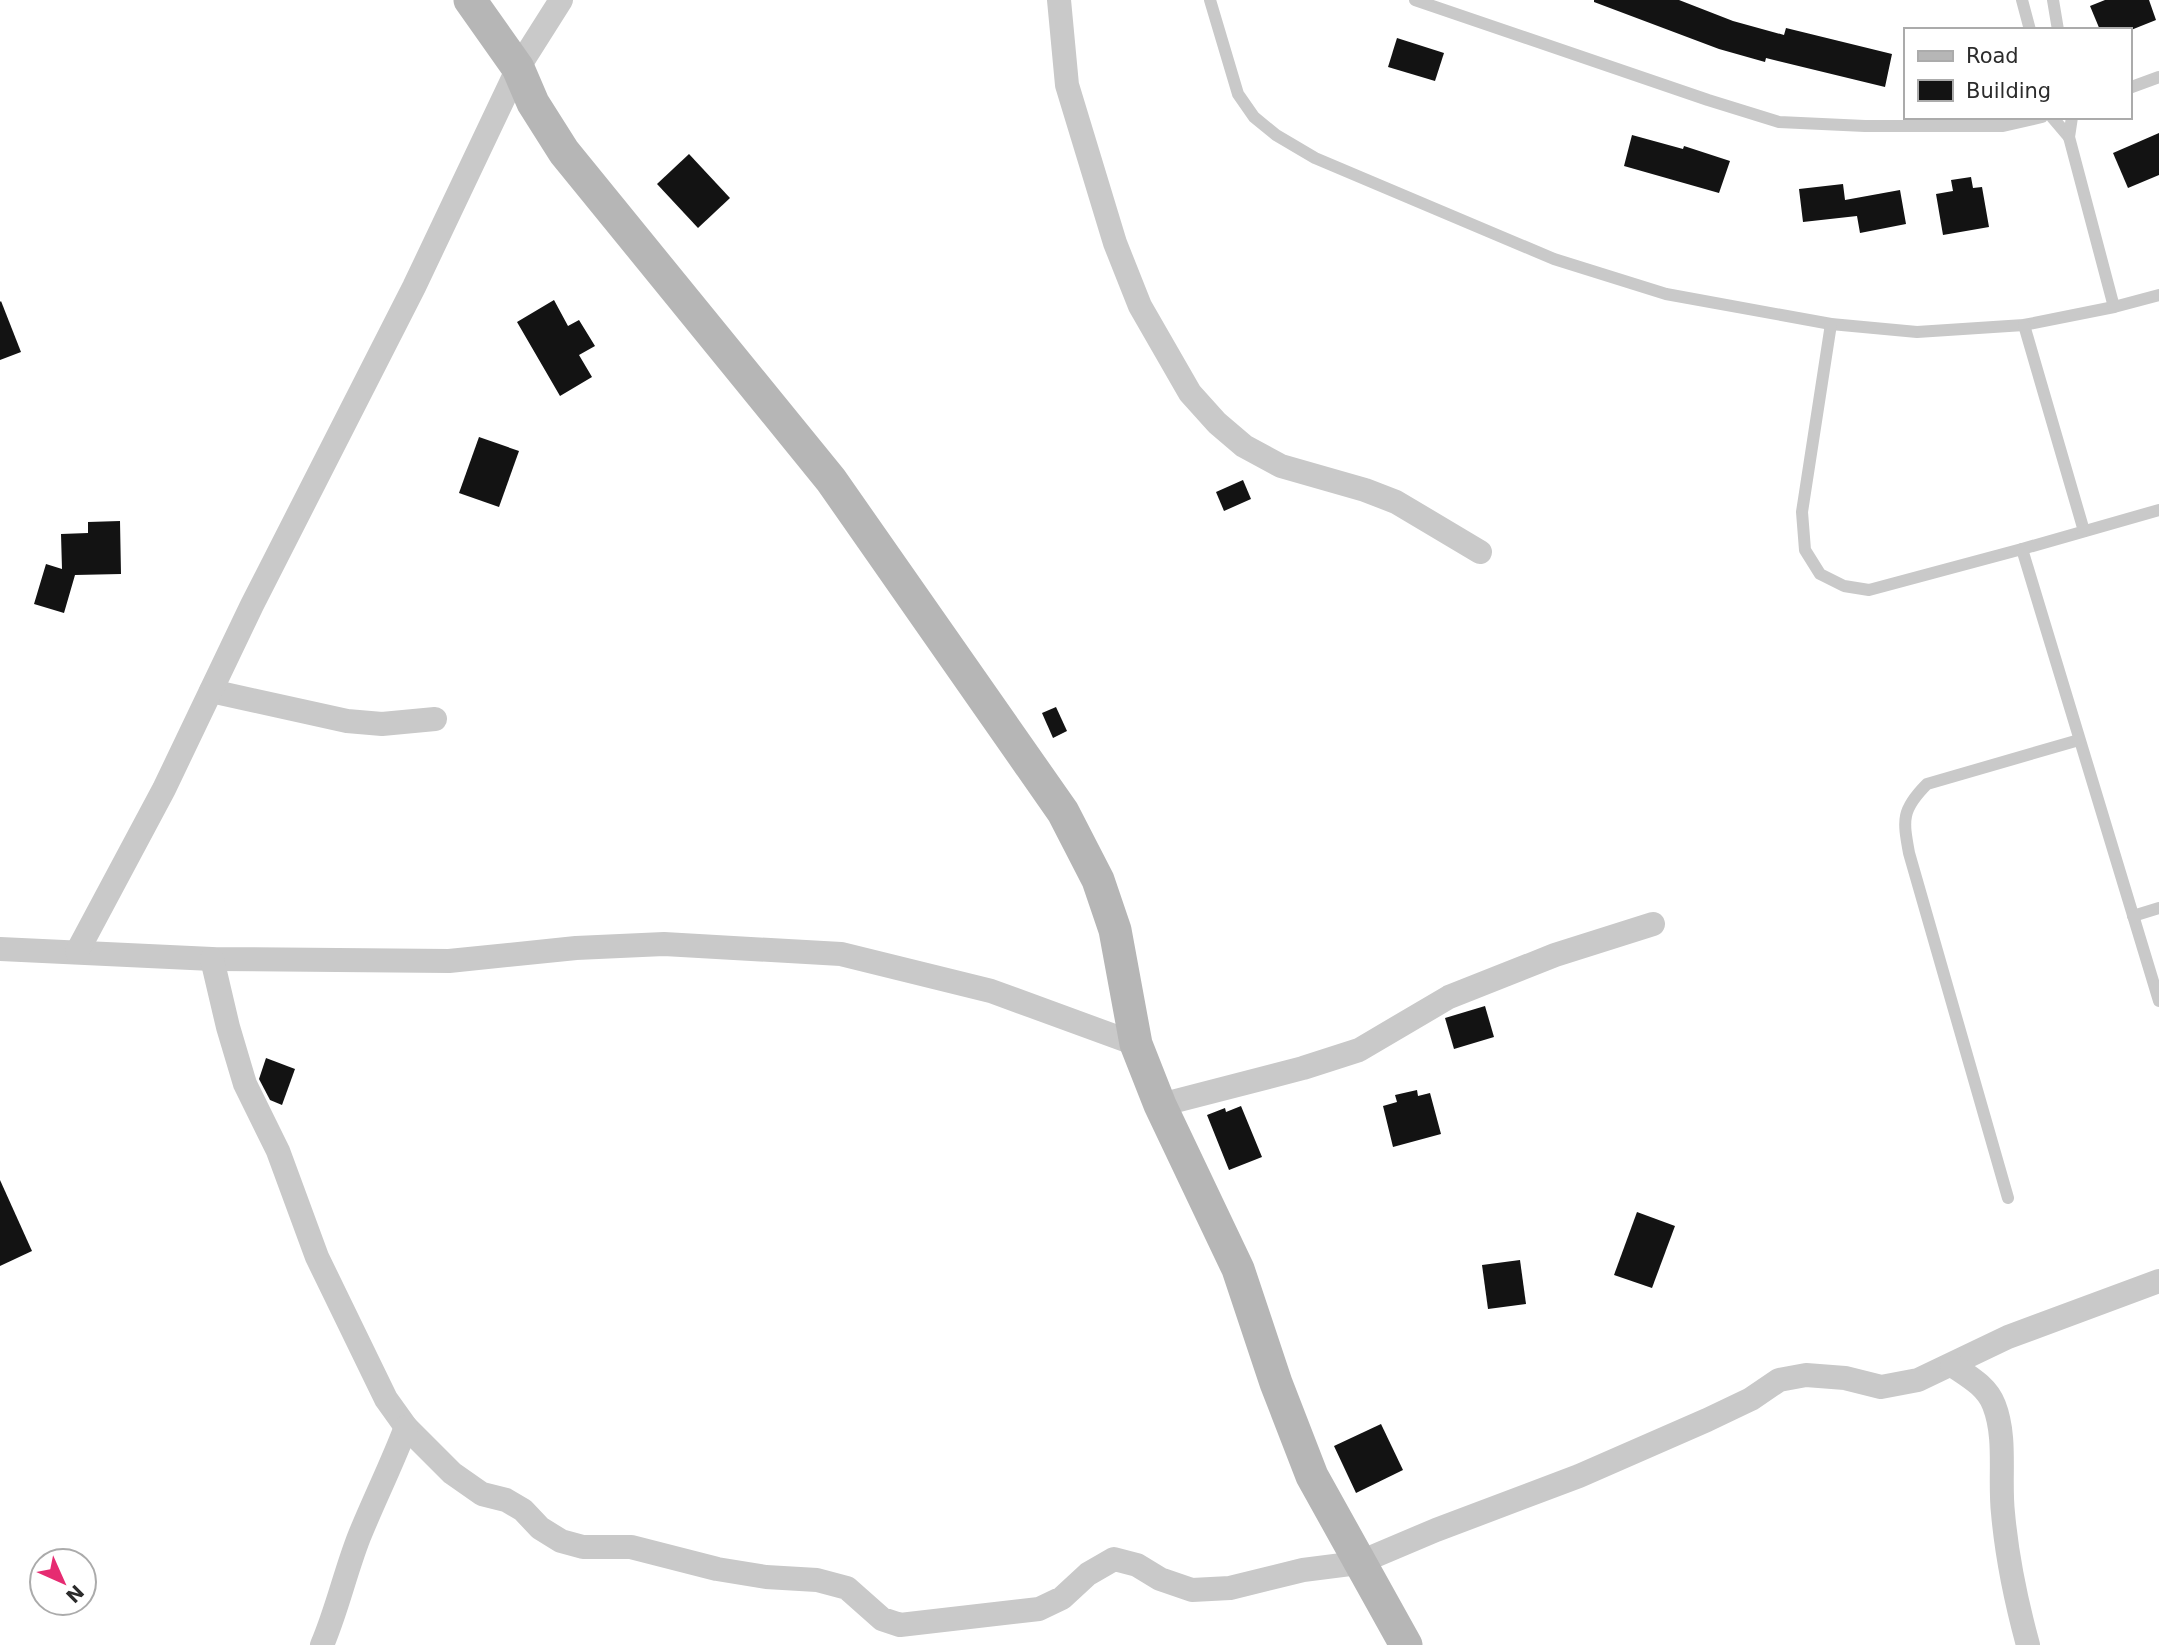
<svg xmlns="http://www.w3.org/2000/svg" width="2159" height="1645" font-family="'DejaVu Sans',sans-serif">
<rect width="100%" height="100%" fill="#fff"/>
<g fill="#131313">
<path d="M1594,0H1679L1733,21L1784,35L1786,28L1892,54L1885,87L1766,58L1765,62L1719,49L1594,2Z"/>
<path d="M2105,0H2149L2156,20L2131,30H2100L2090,6Z"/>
<path d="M1397,38L1444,53L1435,81L1388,67Z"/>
<path d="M2159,133V175L2128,188L2113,153Z"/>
<path d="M1632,135L1683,149L1684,146L1730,161L1719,193L1624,166Z"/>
<path d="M689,154L730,198L698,228L657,184Z"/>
<path d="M1971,177L1973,188L1982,187L1989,227L1943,235L1936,194L1953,191L1951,180Z"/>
<path d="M1843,184L1845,200L1900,190L1906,224L1860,233L1857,216L1803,222L1799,189Z"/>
<path d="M554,300L568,326L579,320L595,346L579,355L592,377L560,396L517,322Z"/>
<path d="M1,301L21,352L0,360V302Z"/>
<path d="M479,437L519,451L499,507L459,493Z"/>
<path d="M1243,480L1251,499L1224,511L1216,492Z"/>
<path d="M120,521L121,574L75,575L64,613L34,604L46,564L62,569L61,534L88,533V522Z"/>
<path d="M1056,707L1067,731L1053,738L1042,713Z"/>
<path d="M1485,1006L1494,1037L1454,1049L1445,1018Z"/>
<path d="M266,1058L295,1069L282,1105L270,1100L259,1079Z"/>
<path d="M1417,1090L1418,1096L1430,1093L1441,1134L1393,1147L1383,1106L1397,1102L1395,1095Z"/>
<path d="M1241,1106L1262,1157L1229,1170L1207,1115L1225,1108L1226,1112Z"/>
<path d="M0,1180L32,1251L0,1266Z"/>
<path d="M1637,1212L1675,1226L1652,1288L1614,1275Z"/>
<path d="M1520,1260L1526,1304L1488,1309L1482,1265Z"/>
<path d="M1381,1424L1403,1470L1356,1493L1334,1446Z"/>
</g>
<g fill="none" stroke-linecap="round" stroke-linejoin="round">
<g stroke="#c9c9c9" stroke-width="12">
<path d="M1210,0L1238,94L1254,117L1276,135L1315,158L1554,259L1666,294L1831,324L1917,332L2024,325L2114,307L2159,295"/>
<path d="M1415,0L1708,100L1779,122L1865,126H2003L2042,117"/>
<path d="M2022,0L2030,30"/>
<path d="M2053,0L2058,30"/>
<path d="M2129,88L2159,77"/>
<path d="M2052,117L2069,137"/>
<path d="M2072,117L2069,137L2114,307"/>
<path d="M1831,324L1802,512L1805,550L1820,574L1844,586L1869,590L2022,549L2159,510"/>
<path d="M2024,325L2084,531"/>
<path d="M2022,549L2159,1001"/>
<path d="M2133,916L2159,908"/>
<path d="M2008,1198L1909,853C1903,820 1901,810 1927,784L2079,740"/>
</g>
<g stroke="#c9c9c9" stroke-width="24">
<path d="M1059,0L1067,85L1115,243L1140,306L1190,393L1217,423L1244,446L1281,466L1365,490L1396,502L1480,552"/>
<path d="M211,691L347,721L382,724L435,719"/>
<path d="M0,949L212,959L449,961L576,948L664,944L841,954L991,991L1136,1044"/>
<path d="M77,952L164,789L252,605L414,287L518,68L561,0"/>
<path d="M212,959L228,1027L245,1084L278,1151L317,1257L386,1399L406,1427L452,1473L482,1494L506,1500L523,1510L540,1528L561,1541L583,1547H631L717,1569L766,1577L817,1580L847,1588L882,1619L900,1625L1039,1609L1062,1598L1088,1574L1114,1559L1137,1565L1160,1579L1192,1590L1230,1588L1303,1570L1358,1563L1436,1530L1579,1476L1707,1420L1751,1399L1779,1380L1806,1375L1845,1378L1881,1387L1918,1380L2008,1337L2159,1281"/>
<path d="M1160,1105L1303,1068L1359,1050L1449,997L1555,955L1653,924"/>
<path d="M1952,1365C1968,1376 1987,1386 1994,1405C2007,1438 1999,1478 2003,1513C2007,1558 2016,1601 2028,1645"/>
<path d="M322,1645C337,1610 345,1573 359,1537C374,1500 392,1464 406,1427"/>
</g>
<path stroke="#b6b6b6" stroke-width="33" d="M470,0L518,68L533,103L564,152L831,480L1063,812L1098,880L1115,930L1136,1044L1160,1105L1238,1269L1276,1383L1312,1476L1406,1645"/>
</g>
<rect x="1904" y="28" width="228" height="91" fill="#ffffff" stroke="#ababab" stroke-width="2"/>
<rect x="1918" y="51" width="35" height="10" fill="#b6b6b6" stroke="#ababab" stroke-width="2"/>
<text x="1966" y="63" font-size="21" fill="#2c2c2c">Road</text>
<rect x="1918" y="80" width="35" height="21" fill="#131313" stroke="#ababab" stroke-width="2"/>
<text x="1966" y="98" font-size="21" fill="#2c2c2c">Building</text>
<g transform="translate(63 1582) rotate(135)"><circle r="33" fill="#ffffff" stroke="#ababab" stroke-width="2"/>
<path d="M0-5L12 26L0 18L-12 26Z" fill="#e62b71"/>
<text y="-10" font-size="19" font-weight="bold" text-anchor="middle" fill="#2c2c2c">N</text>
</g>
</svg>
